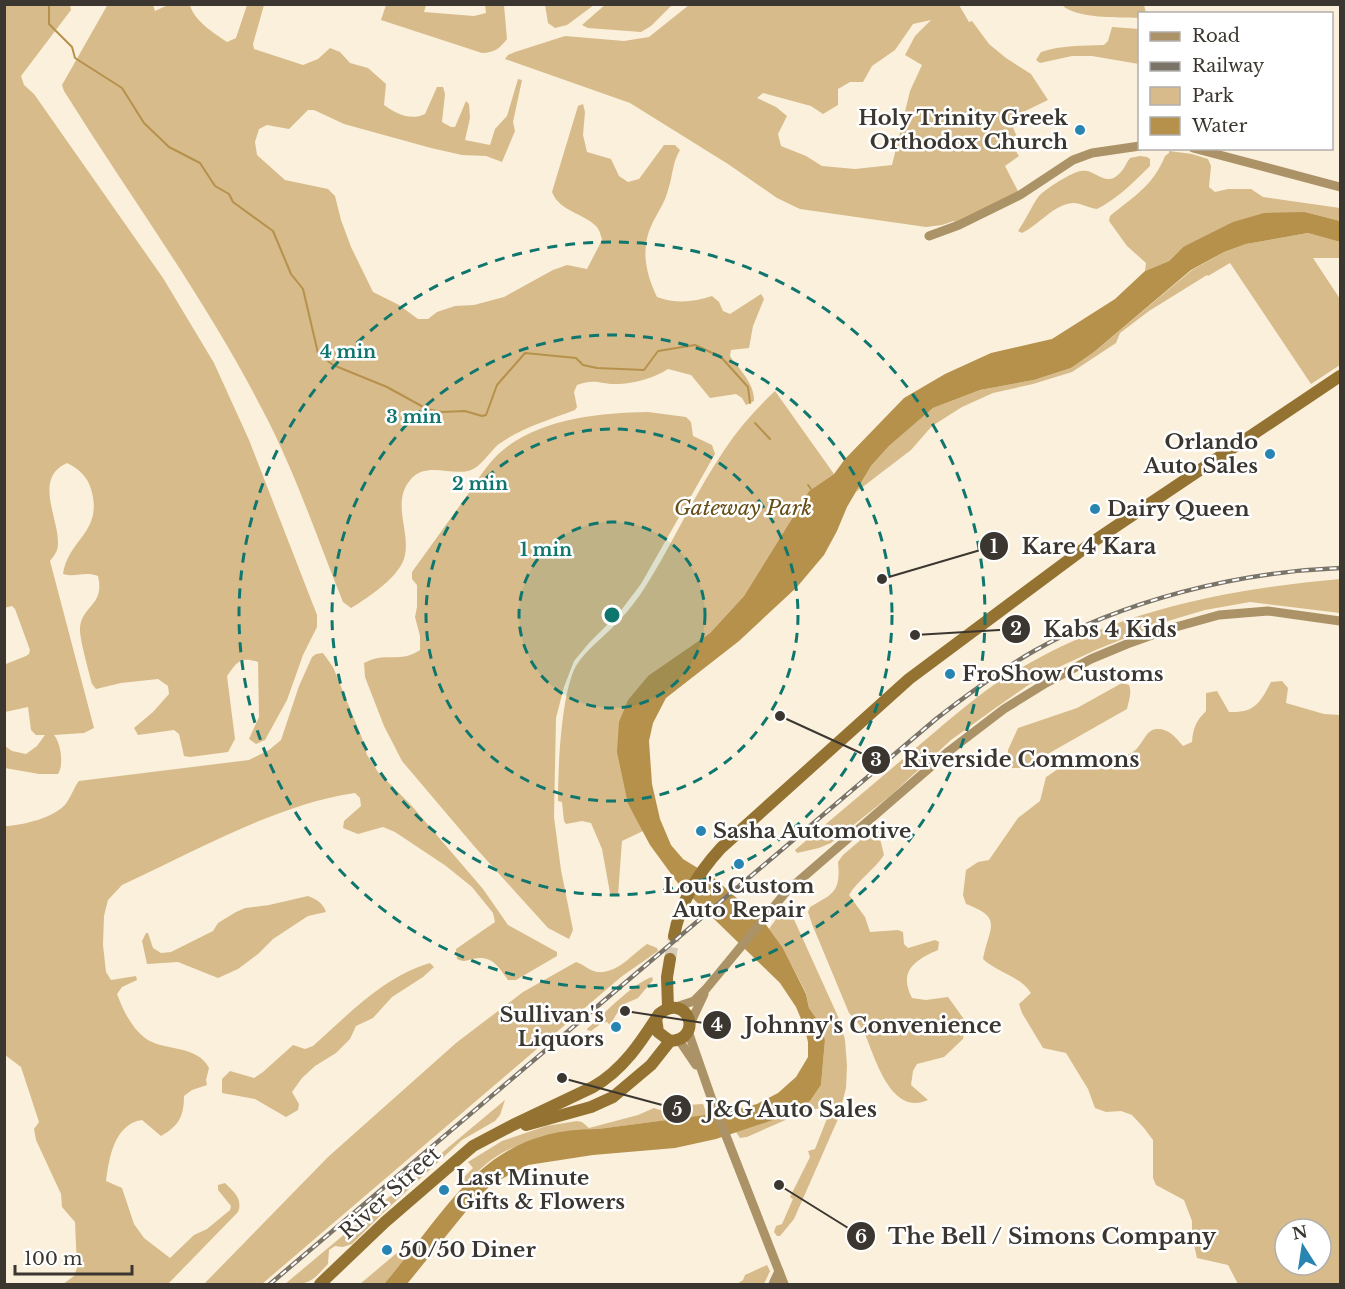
<svg xmlns="http://www.w3.org/2000/svg" width="1345" height="1289" font-family="'Libre Baskerville',serif">
<rect width="100%" height="100%" fill="#fbf0dc"/>
<g fill="#d7bb8a" fill-rule="evenodd">
<path d="M5,4L70,5L71,10L21,76L24,85L34,94L163,278L214,363L249,440L317,615V627L303,655L287,700L265,740L256,744L249,739L259,717L258,662C240,656 237,662 227,676L235,739L228,752L190,757L184,756L179,734L174,730L138,735L134,728L153,712L169,694L168,686L158,679L121,683L96,689L92,684C89,672 79,637 80,628C82,605 105,606 98,576C84,571 76,578 63,574C68,539 104,532 91,489C87,476 79,469 67,463C33,478 59,518 58,544C58,551 54,556 50,561L94,728L84,733L54,735C61,743 64,765 58,774H39L5,768V746L12,751L26,754L37,746L45,735H36L31,730L28,707L5,712V662L6,664L26,656L29,654L30,650L15,609L12,606L4,608Z"/>
<path d="M108,4L153,5L155,11L168,5H190C194,21 214,33 227,42L236,38L247,5H264L253,44L254,49L303,65L318,59L330,48L340,52L350,63L368,68L386,84L384,105C396,114 411,121 425,114L437,87H443L445,94L442,122L451,127H455L466,101L469,104L470,118L465,140L490,145L495,129L507,116L518,79L522,80L513,122L515,131L502,162L486,156L462,155L431,148L344,124L314,110H308L289,129L267,125L259,129L255,142L257,155L285,180L328,189L335,196L341,220L351,247L373,292L399,305L418,319H428L437,312L455,306L474,305L504,297L553,270L567,265L587,269L602,240C601,235 599,229 596,226C583,213 559,211 552,192L578,106L583,104L585,112L583,135L587,152L611,159L619,176L628,182L639,179L664,145H675L680,150C672,163 673,176 668,190C665,203 657,213 652,224C640,249 646,274 657,297C676,304 694,302 712,296L719,302L723,311L730,314L761,294L764,299L753,326L749,348L731,350L730,356C739,369 755,384 754,401L746,405L742,398L736,394L710,398L691,375L668,369C654,378 636,383 619,384C601,385 596,378 577,385L574,392L577,407L575,410C549,420 521,428 499,444C489,452 481,468 468,471C449,475 426,462 411,479C391,502 410,529 405,555C402,575 368,598 351,608L343,602C317,538 295,471 262,409C205,298 130,197 64,91L62,85Z"/>
<path d="M606,4H672V5L651,26L641,32L588,28L582,25Z"/>
<path d="M386,5H426L424,12L474,16L486,13L485,5H504L507,39C500,48 494,53 482,53L381,20Z"/>
<path d="M545,5V4L594,5L567,25L555,28L548,23Z"/>
<path d="M689,5H959L969,22L972,21L989,44L1006,58L1031,74L1048,100L1009,119L1020,143L1013,147L1019,156L1005,166L1020,195L959,225L954,221L942,225L926,227L800,209L777,198L728,164L630,103L505,59L508,55L515,52L565,36L624,41L649,37ZM931,20L915,36L905,55L922,65L910,91L892,165L855,169L822,166L806,156L781,146L778,134L787,116L776,107L757,98L763,93L811,106L823,114L838,105V89L850,82H863L872,66L895,50L913,24Z"/>
<path d="M1062,5H1144L1146,13L1140,14L1139,18C1119,17 1076,19 1062,5Z"/>
<path d="M1112,27L1139,29V64L1092,56H1072L1040,63L1036,60L1041,52C1062,45 1082,46 1104,45L1108,41Z"/>
<path d="M1169,151L1192,154L1208,159L1211,166L1209,187L1215,192L1228,189H1251L1263,197L1340,208V221L1305,212L1183,247L1169,261L1145,271L1146,263L1127,246L1109,221L1110,216C1134,196 1153,186 1165,156L1169,153Z"/>
<path d="M1140,156L1147,157L1150,159V166C1134,182 1117,199 1097,209C1089,208 1081,203 1073,203C1054,204 1039,225 1022,233L1018,231C1024,223 1036,198 1040,195C1047,188 1072,172 1081,171C1095,168 1105,188 1119,174C1124,170 1126,163 1130,158Z"/>
<path d="M1308,233L1340,242V258H1313L1340,299V365L1311,384L1230,263L1208,276L1207,275L1149,311L1120,333L1116,343L1072,372L1033,384L993,393L962,407L932,426L911,450L856,492L871,466L889,446L933,408L980,390L1034,380L1071,368L1094,352L1192,270L1224,252L1246,244Z"/>
<path d="M775,391L834,474L809,491L744,596L710,633L649,675L628,804L643,831L622,841L618,895L615,896L610,893L602,849L591,823L582,821L566,824L564,821L562,802L558,801C558,769 561,693 576,666C585,651 601,639 613,627C623,617 632,606 640,595C671,548 693,496 725,449C739,428 756,409 775,391Z"/>
<path d="M648,412L686,417L691,422L693,436L712,445L715,454L641,584L619,613L589,643L574,661L564,687L556,718L554,817L561,870L573,930L569,939L548,928L474,846L402,761L384,726L365,677L364,663C386,651 400,664 420,650V636L415,617L417,607V585L412,579V572C430,547 448,522 466,497C477,481 488,462 503,450C542,418 600,413 648,412Z"/>
<path d="M1340,579V613L1250,602L1205,610L1168,621L1098,649L1059,667L1027,686L994,709L951,740L890,796L831,843L819,848L797,853L795,850C835,816 876,782 917,747C942,726 968,703 995,684C1101,614 1217,590 1340,579Z"/>
<path d="M323,653L333,667L362,738L367,755L378,772L411,805L483,889L508,925L557,952V956L516,980H508C497,965 492,955 472,959C466,961 463,962 457,959L456,949L495,922L493,913L472,887L446,866L395,832L383,827L358,834L343,828L344,821L361,806L360,798L355,793C277,804 194,852 122,885L108,900L104,916L103,945L106,972L111,980L136,976L137,980L122,987L117,994C123,1010 131,1027 145,1038C164,1052 197,1044 209,1068L206,1080L207,1085L192,1090L184,1096C184,1116 179,1126 161,1136L142,1120C114,1124 109,1159 106,1181L122,1188L134,1224L144,1238L170,1258L194,1235L207,1229L230,1210L231,1206L218,1190V1185L225,1183C234,1192 243,1199 238,1212L168,1284H63L74,1276L77,1268L75,1222L62,1207L61,1194L36,1140L34,1129L39,1122L21,1067L5,1055V826C21,826 58,817 67,802C72,795 74,787 79,781L249,760L269,750L281,740L299,686L312,657L316,654Z"/>
<path d="M1282,681L1288,688L1286,703L1324,714L1340,715V1284H1238L1228,1265L1197,1258L1192,1236V1221L1184,1200L1156,1185L1153,1178V1140L1144,1128L1132,1115L1121,1111L1106,1112L1095,1108L1088,1089L1066,1053L1043,1048L1022,1013L1019,1004L1031,993C1020,976 998,973 983,959C989,927 1004,918 966,904L963,895L966,870L978,862L989,860L1018,818L1040,801L1046,777C1055,772 1072,757 1081,755C1100,751 1112,764 1131,753C1142,748 1145,729 1157,729C1170,729 1175,737 1183,746L1192,742C1193,728 1196,721 1206,711V693L1217,691L1229,712C1255,713 1260,703 1271,682ZM1285,1229H1321V1265H1285Z"/>
<path d="M1122,683L1129,685C1132,693 1129,700 1127,709L1023,768H1012L1007,762L1008,750L1018,728L1077,708Z"/>
<path d="M877,826L884,855C874,870 858,880 849,895L865,917L870,932L898,930L903,932L904,944L908,948L935,940L939,942L938,950C915,960 898,971 912,998L926,1000L948,997L966,1022L963,1039L944,1057L917,1064L913,1071L911,1085L928,1100C890,1117 875,1056 864,1032C860,1025 855,1019 849,1013L812,924L808,912L810,907C833,894 841,892 838,862L843,855Z"/>
<path d="M308,896C316,899 323,903 326,912L308,916L273,939L258,954L238,969L218,978L178,962L147,964L142,941L146,933H148L153,948L161,953L171,952L213,931L218,923L236,912L245,908L269,905Z"/>
<path d="M785,911H789L792,915L840,1021L845,1040L847,1066L846,1088L838,1119L794,1219L780,1236H777L774,1232L776,1226L782,1224L793,1199L790,1197L810,1157L808,1151L815,1149L828,1116L819,1108L790,1118L747,1137L740,1138L736,1132L788,1115L810,1101L821,1085L825,1040L821,1025L809,1008L806,993L783,948L769,929L779,915Z"/>
<path d="M647,944L657,948L658,951L621,977L262,1284H204L328,1157L456,1043L523,992L576,962C583,964 590,971 597,972C618,974 632,954 647,944Z"/>
<path d="M430,963L434,967L423,977L392,997L373,1018L356,1026L350,1039L336,1053L315,1066L302,1078L292,1092L299,1104L298,1110L286,1117L255,1099L222,1093V1079L230,1071L254,1078L263,1072L293,1045L305,1049L313,1046C349,1014 383,977 430,963Z"/>
<path d="M652,977L653,980L638,998L622,1005L610,1025L607,1022L602,1023L591,1031L587,1030V1029C603,1015 633,983 652,977Z"/>
<path d="M505,1100L500,1115L495,1121L462,1140L383,1213L352,1244L343,1247L335,1246L329,1250L328,1264C311,1282 310,1285 285,1284Z"/>
<path d="M682,1101L687,1105L703,1104L707,1115L598,1129C577,1129 521,1142 502,1153C488,1161 474,1174 463,1187H454L473,1168L468,1162L502,1141L546,1126L577,1121L582,1122L589,1128L638,1115L654,1108L660,1110Z"/>
<path d="M398,1252H401L406,1259L384,1284H360Z"/>
<path d="M767,1265L770,1271L764,1284H737L743,1280L745,1275Z"/>
</g>
<path fill="#b6914c" d="M1305,212L1340,221V242L1308,233L1246,244L1224,252L1191,270L1094,352L1071,368L1034,380L980,390L933,408L889,446L871,466L847,507L837,531L824,555L797,587L739,641L666,698L653,723L649,741L652,784L660,819L671,845L683,859L714,878L764,922L783,948L806,994L809,1008L821,1025L825,1040L821,1085L810,1101L788,1115L716,1139L675,1148L593,1155L528,1165L492,1184L472,1204L407,1284H384C450,1208 483,1128 598,1129L728,1112L757,1104L778,1093L796,1077L808,1057V1042L804,1026L796,1007L780,983L680,886L650,845L628,804L617,752L619,722L628,700L649,675L710,633L744,596L809,491L834,474L845,459L904,398L945,374L991,353L1052,339L1115,299L1145,271L1169,261L1183,247L1233,222L1264,213Z"/>
<g fill="none" stroke-linecap="round" stroke-linejoin="round">
<g stroke="#b6914c" stroke-width="2">
<path d="M49,4V24L72,47L75,58L122,88L144,123L169,147L200,163L215,186L229,194L233,202L273,231L291,274L303,289L318,353L333,365L387,387L427,409L442,412L465,411L482,416L486,415L497,385L525,353L576,358L583,365L597,368L644,370L658,351L695,345L721,357L748,387L750,403"/>
<path d="M755,423L770,439"/>
<path d="M808,485L811,489"/>
</g>
<path stroke="#d5cbb9" stroke-width="12" stroke-dasharray="12 6" stroke-linecap="butt" d="M670,959L674,936"/>
<g stroke="#ac9367" stroke-width="9">
<path d="M1193,148L1340,187"/>
<path d="M929,236L959,225L1020,195L1073,160L1092,153L1140,146"/>
<path d="M676,1007L694,1001L706,989L786,892L949,751L1004,709L1046,683L1091,659L1127,644L1172,628L1219,615L1268,611L1340,621"/>
<path d="M690,1024L704,994"/>
<path d="M688,1031L712,1100L784,1284"/>
<path d="M679,1040L696,1065"/>
<path d="M773,1284L779,1271"/>
</g>
<g stroke="#947332" stroke-width="12">
<path d="M674,936C680,903 698,873 721,848L909,679L1097,539L1340,376"/>
<path d="M668,1008L667,977L670,959"/>
<path d="M526,1125L591,1107L613,1097L651,1065L670,1041"/>
<path d="M320,1284L385,1222L473,1146L513,1125L593,1087C623,1070 641,1042 659,1014C689,991 704,1040 670,1041L658,1032L656,1018"/>
</g>
<g stroke="#7a7368" stroke-width="4.5">
<path id="rail" d="M270,1284L936,719C968,694 999,671 1034,651C1124,600 1238,572 1340,568"/>
</g>
<use href="#rail" stroke="#fff" stroke-width="2" stroke-dasharray="7" stroke-linecap="butt"/>
</g>
<circle cx="612" cy="615" r="93" fill="#0f766e" fill-opacity=".12"/>
<g fill="none" stroke="#0f766e" stroke-width="3" stroke-dasharray="10 8">
<circle cx="612" cy="615" r="93"/>
<circle cx="612" cy="615" r="186"/>
<circle cx="612" cy="615" r="280"/>
<circle cx="612" cy="615" r="373"/>
</g>
<g fill="#2885b2" stroke="#fff" stroke-width="2">
<circle cx="1080" cy="130" r="6"/>
<circle cx="1270" cy="454" r="6"/>
<circle cx="1095" cy="509" r="6"/>
<circle cx="950" cy="674" r="6"/>
<circle cx="701" cy="831" r="6"/>
<circle cx="739" cy="864" r="6"/>
<circle cx="616" cy="1027" r="6"/>
<circle cx="444" cy="1190" r="6"/>
<circle cx="387" cy="1250" r="6"/>
</g>
<g text-anchor="middle" dominant-baseline="central" stroke-width="5" stroke-linejoin="round" paint-order="stroke">
<g font-size="21" font-weight="bold" fill="#3b362f" stroke="#fff" text-anchor="start">
<text x="1068" y="118" text-anchor="end">Holy Trinity Greek<tspan x="1068" dy="24">Orthodox Church</tspan></text>
<text x="1258" y="442" text-anchor="end">Orlando<tspan x="1258" dy="24">Auto Sales</tspan></text>
<text x="1107" y="509">Dairy Queen</text>
<text x="962" y="674">FroShow Customs</text>
<text x="713" y="831">Sasha Automotive</text>
<text x="739" y="886" text-anchor="middle">Lou's Custom<tspan x="739" dy="24">Auto Repair</tspan></text>
<text x="604" y="1015" text-anchor="end">Sullivan's<tspan x="604" dy="24">Liquors</tspan></text>
<text x="456" y="1178">Last Minute<tspan x="456" dy="24">Gifts &amp; Flowers</tspan></text>
<text x="399" y="1250">50/50 Diner</text>
</g>
<g font-size="21" font-style="italic" fill="#664c16" stroke="#fff">
<text x="743" y="508">Gateway Park</text>
</g>
<g font-size="21" fill="#3b362f" stroke="#fff">
<text transform="translate(390 1193) rotate(-42)">River Street</text>
</g>
</g>
<circle cx="612" cy="615" r="9" fill="#0f766e" stroke="#fff" stroke-width="3"/>
<g font-size="18" text-anchor="middle" font-weight="bold" fill="#0f766e" stroke="#fff" stroke-width="5" stroke-linejoin="round" paint-order="stroke">
<text x="348" y="358">4 min</text>
<text x="414" y="423">3 min</text>
<text x="480" y="490">2 min</text>
<text x="546" y="556">1 min</text>
</g>
<path fill="none" stroke="#3b362f" stroke-width="2" d="M882 579L994 546M915 635L1016 629M780 716L876 760M625 1011L717 1025M562 1078L677 1109M779 1185L861 1236"/>
<g fill="#3b362f" stroke="#fff" stroke-width="2">
<circle cx="882" cy="579" r="6"/>
<circle cx="915" cy="635" r="6"/>
<circle cx="780" cy="716" r="6"/>
<circle cx="625" cy="1011" r="6"/>
<circle cx="562" cy="1078" r="6"/>
<circle cx="779" cy="1185" r="6"/>
<circle cx="994" cy="546" r="15"/>
<circle cx="1016" cy="629" r="15"/>
<circle cx="876" cy="760" r="15"/>
<circle cx="717" cy="1025" r="15"/>
<circle cx="677" cy="1109" r="15"/>
<circle cx="861" cy="1236" r="15"/>
</g>
<g font-size="18" text-anchor="middle" font-weight="bold" fill="#fff">
<text x="994" y="553">1</text>
<text x="1016" y="635">2</text>
<text x="876" y="766">3</text>
<text x="717" y="1031">4</text>
<text x="677" y="1116">5</text>
<text x="861" y="1243">6</text>
</g>
<g font-size="22" text-anchor="middle" font-weight="bold" fill="#3b362f" stroke="#fff" stroke-width="5" stroke-linejoin="round" paint-order="stroke">
<text x="1089" y="554">Kare 4 Kara</text>
<text x="1110" y="637">Kabs 4 Kids</text>
<text x="1021" y="767">Riverside Commons</text>
<text x="873" y="1033">Johnny's Convenience</text>
<text x="791" y="1117">J&amp;G Auto Sales</text>
<text x="1052" y="1244">The Bell / Simons Company</text>
</g>
<rect width="1345" height="1289" fill="none" stroke="#3b362f" stroke-width="12"/>
<rect x="1138" y="12" width="195" height="138" fill="#ffffff" stroke="#b1afac" stroke-width="1.5"/>
<rect x="1150" y="32" width="30" height="9" fill="#ac9367" stroke="#b1afac" stroke-width="1.5"/>
<text x="1192" y="42" font-size="18" fill="#3b362f">Road</text>
<rect x="1150" y="62" width="30" height="9" fill="#7a7368" stroke="#b1afac" stroke-width="1.5"/>
<text x="1192" y="72" font-size="18" fill="#3b362f">Railway</text>
<rect x="1150" y="87" width="30" height="18" fill="#d7bb8a" stroke="#b1afac" stroke-width="1.5"/>
<text x="1192" y="102" font-size="18" fill="#3b362f">Park</text>
<rect x="1150" y="117" width="30" height="18" fill="#b6914c" stroke="#b1afac" stroke-width="1.5"/>
<text x="1192" y="132" font-size="18" fill="#3b362f">Water</text>
<g transform="translate(1303 1247) rotate(348)"><circle r="28" fill="#ffffff" stroke="#b1afac" stroke-width="1.5"/>
<path d="M0-4.5L10 22L0 15L-10 22Z" fill="#2885b2"/>
<text y="-9" font-size="16" font-weight="bold" text-anchor="middle" fill="#3b362f">N</text>
</g>
<path d="M15 1265v9h117v-9" fill="none" stroke="#3b362f" stroke-width="3"/>
<text x="24" y="1265" font-size="18" fill="#3b362f" stroke="#ffffff" stroke-width="4.5" paint-order="stroke">100 m</text>
</svg>
